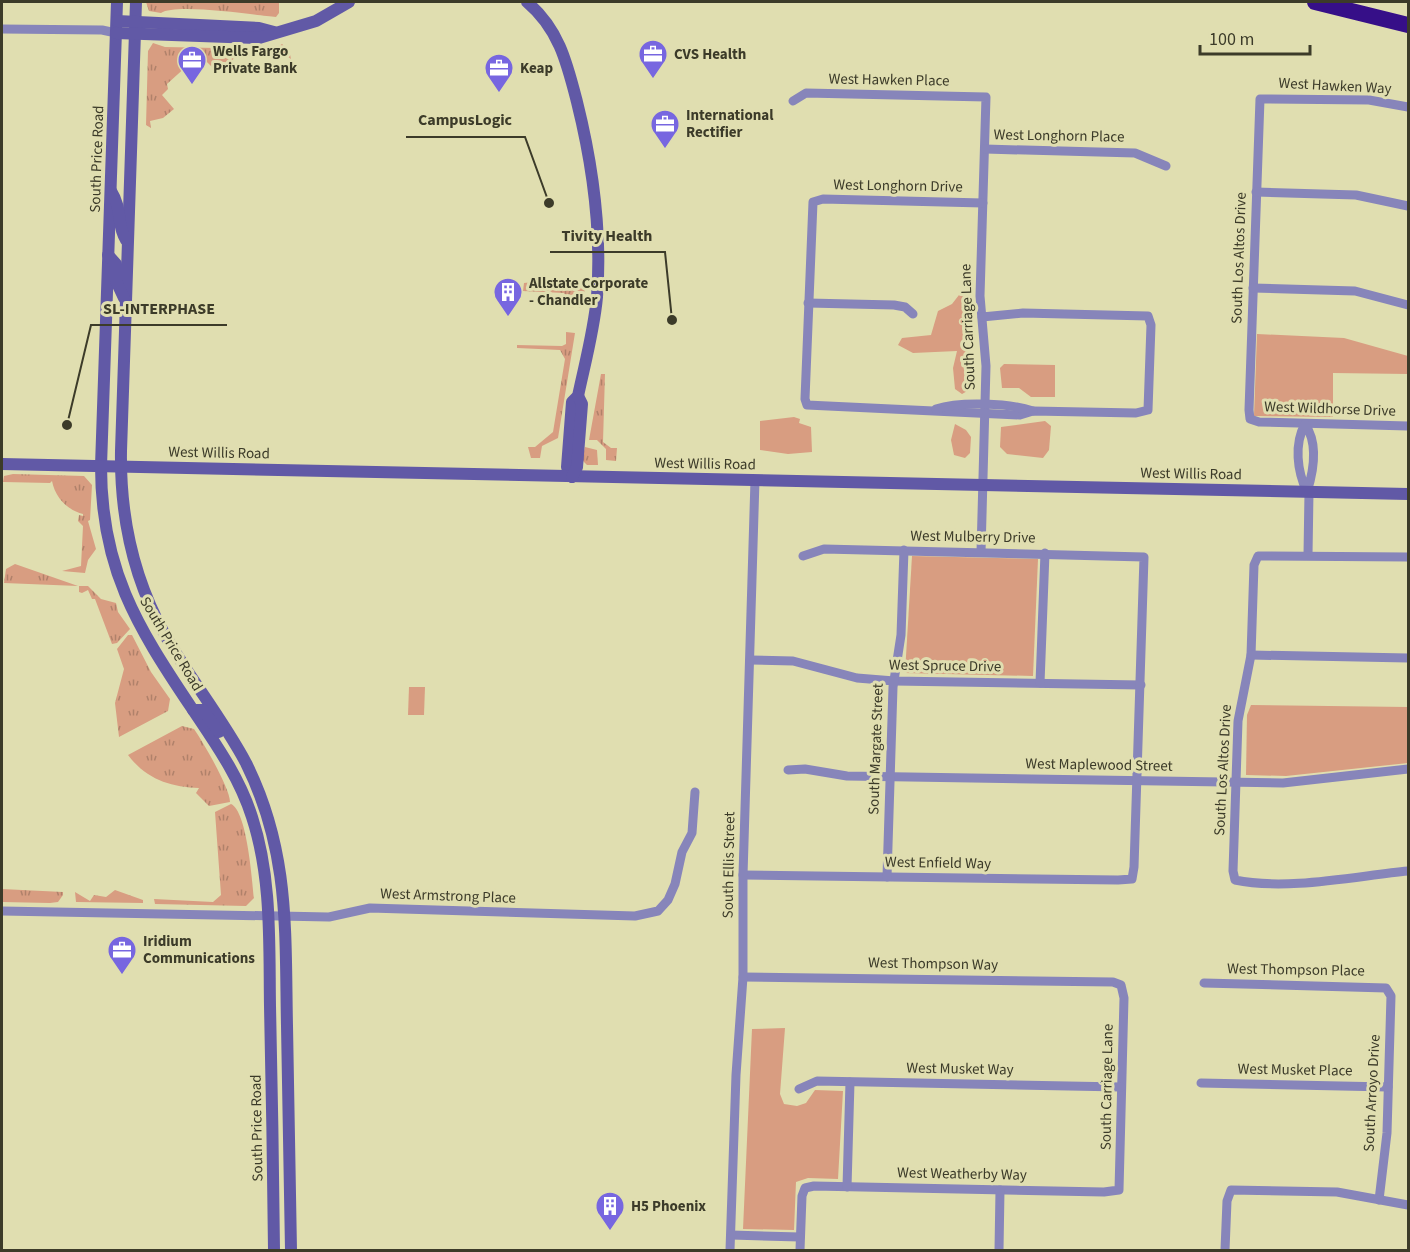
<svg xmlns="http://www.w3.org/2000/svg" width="1410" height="1252" font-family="'Source Sans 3',sans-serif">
<defs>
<pattern id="grass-tufts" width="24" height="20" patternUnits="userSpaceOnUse" patternTransform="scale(1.5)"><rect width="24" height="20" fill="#d89d81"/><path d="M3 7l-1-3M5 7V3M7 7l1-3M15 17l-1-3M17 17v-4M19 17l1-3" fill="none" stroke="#b0816a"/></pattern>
</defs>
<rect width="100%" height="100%" fill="#e0deb0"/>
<g fill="url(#grass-tufts)">
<path d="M146,2H279V13L276,17C254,15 176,3 161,13L149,11Z"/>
<path d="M153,43L165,47L264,49L276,48L282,44L289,50L291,59L285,55L240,57L236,54L230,65L214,69L202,57L193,66L188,65L167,84L168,89L162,95L174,109L163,118L150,121L151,128L146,125L148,51Z"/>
<path d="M550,280L556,282L563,280L585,286L583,308L567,307V298L564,293L523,291L524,283Z"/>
<path d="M566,332L575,333L558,438L542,446L540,458H531L528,447H535L553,432L565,359L560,350L517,348V345L562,346L566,344Z"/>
<path d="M601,374H605L603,442L611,448H617L616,461L606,460V449L597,440H589Z"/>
<path d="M585,447L597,450L598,465H587L582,460Z"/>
<path d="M13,474L84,476L92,485L90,520L88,521L96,549L88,560L85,573L62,571L81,566L83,526L78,521L79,515L83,516V514C67,510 55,497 52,481L50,483L3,482L4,476Z"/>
<path d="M15,564L78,586L4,583L6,569Z"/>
<path d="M79,586H88L101,599L116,603L118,612L130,629L117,643L112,644L95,599H92L88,590L82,593L79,592Z"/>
<path d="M128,635H132L151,672L170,699L168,711L119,737L115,703L124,669L117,649Z"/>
<path d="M182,726L194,729C203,742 230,788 230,802L209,806L196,793L199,788C170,787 146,779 128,755Z"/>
<path d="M231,804C247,811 252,879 254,898L246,906L155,904L154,899L213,902L221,895L215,812Z"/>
<path d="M2,889L63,892V895L58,902L50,903L2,902Z"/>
<path d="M115,890L143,900V903L76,902L75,892L90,901L94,895L106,897Z"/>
</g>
<g fill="#d89d81">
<path d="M959,295L967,298L964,308L971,389L962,394L955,389L953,368L957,351L913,353L898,345L902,338L931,335L938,311L952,304Z"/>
<path d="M1257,334L1344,338L1408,356V374L1333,373V417L1254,416Z"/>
<path d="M1004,364L1055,365V397H1031L1019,388H1002L1000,368Z"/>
<path d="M794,417L800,419L799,423L811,427L812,452L788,454L760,450V421Z"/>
<path d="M1045,421L1051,426L1049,450L1043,458L1007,454L1000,447L1001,427Z"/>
<path d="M955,424L966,430L971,437L970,453L965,458L954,455L951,440Z"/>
<path d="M912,556L1038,559L1033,676L905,673Z"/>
<path d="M409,687H425L424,715H408Z"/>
<path d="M1251,705L1408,707V763L1286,776L1246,775L1247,715Z"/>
<path d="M785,1028L780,1094L784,1104L797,1106L806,1103L815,1090L843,1091L838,1179L808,1178L796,1182L794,1230L743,1229L752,1029Z"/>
</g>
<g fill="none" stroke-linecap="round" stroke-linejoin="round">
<g stroke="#8785ba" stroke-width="9">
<path d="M2,29L102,30L116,33"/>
<path d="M793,101L806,93L986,97L980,296L986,366L981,552"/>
<path d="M1408,107L1369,100L1260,99L1249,410L1250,419L1259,422L1408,426"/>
<path d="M985,149L1135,153L1166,166"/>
<path d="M1256,192L1356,195L1408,206"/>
<path d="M1253,288L1355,291L1408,305"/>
<path d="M808,303L894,305L905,307L913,314"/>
<path d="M982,317L1023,313L1148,316L1151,325L1148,410L1136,413L1033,411L1020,415L807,405L805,399L813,202L823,199L983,203"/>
<path d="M936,409C960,401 1009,403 1033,411"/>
<path d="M1305,424C1318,443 1314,470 1307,492C1297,471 1294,444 1305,424Z"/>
<path d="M1308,555L1309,492"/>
<path d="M1408,557L1258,556L1254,565L1251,655L1238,721L1233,871L1235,880C1287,891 1356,876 1408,871"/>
<path d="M1251,655L1408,658"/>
<path d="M750,660L793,661L857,678L894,681L1141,685"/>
<path d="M1040,683L1045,553"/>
<path d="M788,770L805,769L847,776L1283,783L1408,769"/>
<path d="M743,875L1118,880L1132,879L1134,867L1144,557L824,549L803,556"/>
<path d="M887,877L893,687L901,635L904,550"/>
<path d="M2,911L329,917L370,908L635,916L658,911L668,900L675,884L682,852L692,833L695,792"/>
<path d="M743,977L1113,982L1121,985L1124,998L1119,1190L1104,1192L814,1186L805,1188L802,1196L800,1250"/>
<path d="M1204,983L1386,988L1391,996L1387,1133L1379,1200"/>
<path d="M1201,1083L1388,1087"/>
<path d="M799,1089L817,1081L1121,1087"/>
<path d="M847,1187L850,1082"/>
<path d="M731,1235L800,1237"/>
<path d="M730,1250L736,1075L743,977V875L755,480"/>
<path d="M999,1250L1000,1190"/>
<path d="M1225,1250L1227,1201L1231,1190L1337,1192L1408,1205"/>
</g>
<g stroke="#6159a6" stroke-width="12">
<path d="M117,2L101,466C101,568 136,625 191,707C215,743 239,776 252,817C272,878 269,943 270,1006C272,1087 273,1169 274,1250"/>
<path d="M136,2L121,451C120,516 133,578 165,635C190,679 222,718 246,763C290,851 285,931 287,1026C288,1101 289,1176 291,1250"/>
<path d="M527,2C559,29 567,63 577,102C593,166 602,230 597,297C594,330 585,363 578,396L572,402L567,467L572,477"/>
<path d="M117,21L259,28L274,32"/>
<path d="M116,33L259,38L316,21L349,2"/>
<path d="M111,191C123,210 116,224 126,240"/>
<path d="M108,255L116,264V281L124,298"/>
<path d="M2,464L1408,494"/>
<path d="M572,477L577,467L582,404L578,396"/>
<path d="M193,710H203L219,732"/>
</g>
<path stroke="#360f88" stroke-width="16" d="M1315,2L1408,25"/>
</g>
<defs>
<g id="office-pin" transform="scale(1.5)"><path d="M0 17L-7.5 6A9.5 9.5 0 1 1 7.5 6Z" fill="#7766e0" stroke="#e0deb0"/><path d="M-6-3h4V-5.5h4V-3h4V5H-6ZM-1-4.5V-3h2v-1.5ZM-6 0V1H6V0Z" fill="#fff"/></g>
<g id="building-pin" transform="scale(1.5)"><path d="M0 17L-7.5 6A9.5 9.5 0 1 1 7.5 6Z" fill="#7766e0" stroke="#e0deb0"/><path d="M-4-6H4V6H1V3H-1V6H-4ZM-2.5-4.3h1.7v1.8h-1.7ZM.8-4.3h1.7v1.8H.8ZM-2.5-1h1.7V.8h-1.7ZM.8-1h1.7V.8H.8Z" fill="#fff"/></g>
</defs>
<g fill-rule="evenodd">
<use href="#office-pin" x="653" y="54"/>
<use href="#office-pin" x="192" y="60"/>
<use href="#office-pin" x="499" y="68"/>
<use href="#office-pin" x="665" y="124"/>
<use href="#building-pin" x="508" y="292"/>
<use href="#office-pin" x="122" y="950"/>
<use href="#building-pin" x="610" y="1206"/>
</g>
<g text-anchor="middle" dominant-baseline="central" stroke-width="6" stroke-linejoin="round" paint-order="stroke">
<g font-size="15" font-weight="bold" fill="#3c3b29" stroke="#e0deb0" text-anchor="start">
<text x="213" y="51">Wells Fargo<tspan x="213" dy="17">Private Bank</tspan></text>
<text x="674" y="54">CVS Health</text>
<text x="520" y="68">Keap</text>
<text x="686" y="115">International<tspan x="686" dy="17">Rectifier</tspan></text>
<text x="529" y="283">Allstate Corporate<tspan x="529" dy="17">- Chandler</tspan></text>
<text x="143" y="941">Iridium<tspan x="143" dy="17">Communications</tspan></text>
<text x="631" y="1206">H5 Phoenix</text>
</g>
<g font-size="15" fill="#3c3b29" stroke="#e0deb0">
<text transform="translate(889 80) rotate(1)">West Hawken Place</text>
<text transform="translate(1335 86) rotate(3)">West Hawken Way</text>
<text transform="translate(1059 136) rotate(1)">West Longhorn Place</text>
<text transform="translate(97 159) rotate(-88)">South Price Road</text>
<text transform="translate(898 186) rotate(1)">West Longhorn Drive</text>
<text transform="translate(1239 258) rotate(-88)">South Los Altos Drive</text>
<text transform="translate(968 327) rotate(-92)">South Carriage Lane</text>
<text transform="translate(1330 409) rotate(2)">West Wildhorse Drive</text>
<text transform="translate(219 453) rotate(1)">West Willis Road</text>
<text transform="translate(705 464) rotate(1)">West Willis Road</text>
<text transform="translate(1191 474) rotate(1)">West Willis Road</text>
<text transform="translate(973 537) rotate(1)">West Mulberry Drive</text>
<text transform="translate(171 644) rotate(59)">South Price Road</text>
<text transform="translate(945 666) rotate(1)">West Spruce Drive</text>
<text transform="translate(876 749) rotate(-88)">South Margate Street</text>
<text transform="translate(1099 765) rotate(1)">West Maplewood Street</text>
<text transform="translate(1223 770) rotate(-87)">South Los Altos Drive</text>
<text transform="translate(938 863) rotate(1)">West Enfield Way</text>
<text transform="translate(729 865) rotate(-89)">South Ellis Street</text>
<text transform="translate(448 896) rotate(2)">West Armstrong Place</text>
<text transform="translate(933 964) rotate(1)">West Thompson Way</text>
<text transform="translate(1296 970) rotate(1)">West Thompson Place</text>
<text transform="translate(960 1069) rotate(1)">West Musket Way</text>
<text transform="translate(1295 1070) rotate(1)">West Musket Place</text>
<text transform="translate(1107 1087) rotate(-89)">South Carriage Lane</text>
<text transform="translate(1372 1093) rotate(-87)">South Arroyo Drive</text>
<text transform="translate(257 1128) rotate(-91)">South Price Road</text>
<text transform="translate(962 1174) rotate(1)">West Weatherby Way</text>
</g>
</g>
<path fill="none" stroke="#3c3b29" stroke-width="2" d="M549 203L525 137H406M672 320L665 252H550M67 425L91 325H227"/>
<g fill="#3c3b29" stroke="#e0deb0" stroke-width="2">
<circle cx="549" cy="203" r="6"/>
<circle cx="672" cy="320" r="6"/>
<circle cx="67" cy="425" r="6"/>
</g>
<g font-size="16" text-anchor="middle" font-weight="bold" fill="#3c3b29" stroke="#e0deb0" stroke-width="6" stroke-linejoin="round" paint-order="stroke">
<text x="465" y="125">CampusLogic</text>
<text x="607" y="241">Tivity Health</text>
<text x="159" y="314">SL-INTERPHASE</text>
</g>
<rect width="1410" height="1252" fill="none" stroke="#3c3b29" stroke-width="6"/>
<path d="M1200 45v9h110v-9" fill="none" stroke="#3c3b29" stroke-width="3"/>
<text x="1209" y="45" font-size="18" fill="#3c3b29" stroke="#e0deb0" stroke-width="4.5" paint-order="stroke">100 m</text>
</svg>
